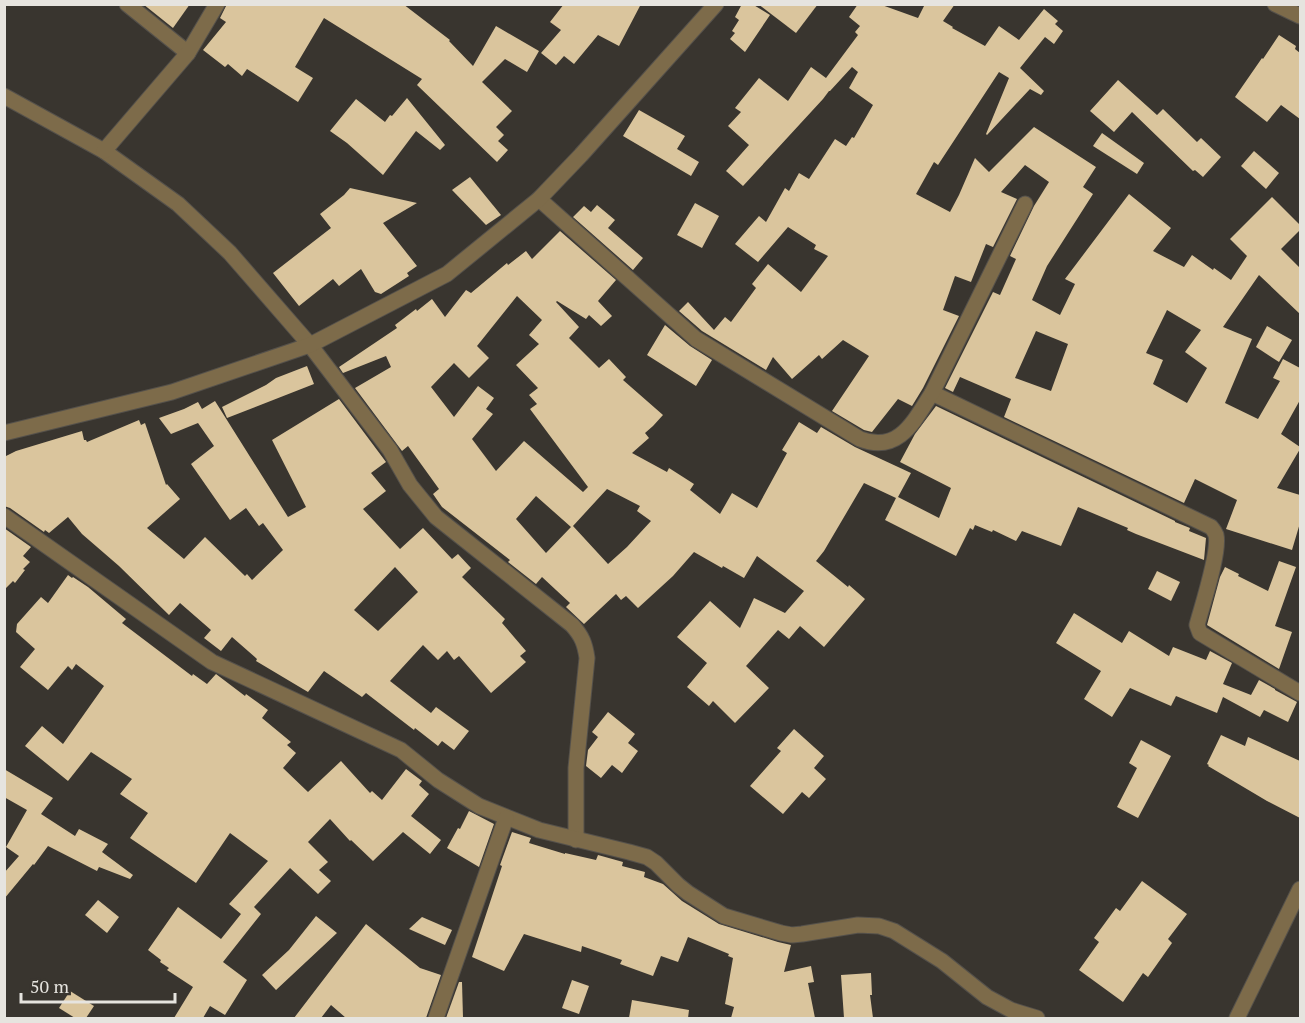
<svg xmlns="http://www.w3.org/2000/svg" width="1305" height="1023" font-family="'PT Serif',serif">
<rect width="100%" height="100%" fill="#39352f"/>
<g fill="#dac59d" fill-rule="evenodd">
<path d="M143,4H190L173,28Z"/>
<path d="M227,4H403L450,40L449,41L473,66L496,26L539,51L527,72L505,59L482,82L512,111L496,127L504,135L498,141L508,150L497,162L417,85L422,79L324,18L295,67L313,78L298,102L247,69L242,76L228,64L225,67L203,50L226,22L220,18Z"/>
<path d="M564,4H641L619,46L598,35L574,64L564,56L556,65L541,53L561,30L550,22Z"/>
<path d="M742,4H752L770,15L745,52L730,39L735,33L732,31L739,20L735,17Z"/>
<path d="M758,4H818L796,33Z"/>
<path d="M858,4H879L918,18L925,4H955L943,21L953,27L952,28L985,46L999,26L1019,40L1044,9L1058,21L1055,24L1063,31L1054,44L1045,37L1020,68L1044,91L1041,95L1030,89L987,135L986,134L1009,78L999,72L938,165L934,162L916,194L950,212L959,195L975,158L989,172L1034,127L1096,167L1083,187L1093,194L1047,266L1032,300L1060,315L1075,284L1065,279L1129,194L1171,228L1153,251L1184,267L1192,255L1213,270L1214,268L1231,280L1247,256L1230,239L1272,197L1300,225V230L1281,249L1300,268V314L1259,275L1223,327L1252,339L1225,403L1258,419L1280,381L1273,378L1283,359L1300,368V400L1281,434L1300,447V449L1277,488L1300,495V523L1292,550L1226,529L1237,500L1195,479L1184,503L1004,417L1011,399L960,377L953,392L945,388L993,292L1000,295L1016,259L1010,256L1034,206L1049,182L1025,165L1001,192L1017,199L993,247L986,244L971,282L955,276L943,310L959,316L923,388L912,406L898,399L872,432L864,430L832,411L869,356L843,340L822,359L819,355L792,379L773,357L766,370L702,331L679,311L688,302L714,330L725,317L731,322L756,288L752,284L768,264L801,292L828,256L814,249L816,245L788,227L758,262L735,244L759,216L766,222L785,188L789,191L799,173L809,179L835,139L846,146L852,137L854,138L873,105L849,88L858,72L852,67L830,91H829L823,99L743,186L726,171L749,145L728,126L741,112L735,108L759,78L788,101L811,67L826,78L858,35L855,32L860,26L849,17ZM1167,310L1201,330L1185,352L1207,368L1187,403L1153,384L1163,360L1146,353ZM1036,331L1068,344L1051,391L1015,378Z"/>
<path d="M1279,35L1296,46L1295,49L1300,53V119L1281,105L1267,122L1235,97L1262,58L1263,59Z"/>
<path d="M1118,80L1157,115L1163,109L1197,142L1201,138L1221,157L1203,177L1195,170L1193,171L1132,112L1114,132L1090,111Z"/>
<path d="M407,98L445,145L440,150L416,131L383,175L347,143L330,131L356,99L385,122L390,115L392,116Z"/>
<path d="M639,110L685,136L677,149L699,162L691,176L623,136Z"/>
<path d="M1102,133L1144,163L1137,174L1093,146Z"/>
<path d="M1254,151L1279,173L1266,189L1241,166Z"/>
<path d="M470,177L501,215L486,225L452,190Z"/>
<path d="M350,188L417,203L383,223L417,266L407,273L409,276L381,294L375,292L361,269L339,286L333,279L299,306L273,273L331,228L320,214L344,195Z"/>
<path d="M695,203L719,216L702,248L677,235Z"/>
<path d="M597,205L615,220L608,228L643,258L633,270L573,217L584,206L591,212Z"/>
<path d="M560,231L616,280L598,301L612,316L601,326L589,315L586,319L557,301L556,302L579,327L569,338L599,368L609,359L626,377L623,380L663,415L653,426L645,433L649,438L632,453L667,472L669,468L694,484L690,490L720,514L732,493L757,508L787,453L782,450L799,422L817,433L821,427L855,447L911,473L898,497L939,518L951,488L900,462L915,434L936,406L1175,521V522L1190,528L1189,531L1206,538L1204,560L1136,534L1127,530L1128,528L1078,507L1061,546L1022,531L1016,541L993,530L992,532L975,525L973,530L970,528L956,556L885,520L896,498L864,483L824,551L816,561L848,587L849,585L865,599L824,647L800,626L789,639L778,630L746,666L769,688L735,723L713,701L709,706L687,687L707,663L677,637L710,601L740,628L754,598L785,613L804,591L757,556L744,578L723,566L722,568L694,552L673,576L638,608L626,596L621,600L616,594L584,624L566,607L570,603L542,577L536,584L508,562L510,560L442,507L433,494L439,489L408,446L402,451L355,388L391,367L386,356L343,373L339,367L397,328L395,325L416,309L417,311L432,299L445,317L466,290L471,293L507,263L508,265L526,251L532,259ZM517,296L542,320L529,335L539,344L516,365L538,388L529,395L537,404L530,409L588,487L583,492L524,441L496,471L472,439L493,414L486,409L494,398L478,386L454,417L431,387L454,363L469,378L489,358L477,346ZM607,489L640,506L637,511L651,521L627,547L608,564L573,526ZM536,496L571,527L546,553L516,519Z"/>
<path d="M665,325L690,346L712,360L696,386L647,355Z"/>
<path d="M1267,326L1292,340L1279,362L1256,347Z"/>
<path d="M307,366L314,384L227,418L222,407L266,385L276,378Z"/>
<path d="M339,399L386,462L371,473L386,491L363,509L400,549L423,528L452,559L458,554L471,568L462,577L505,619L502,623L526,651L520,656L526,662L491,693L459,656L454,660L447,651L438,660L423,645L390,681L431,713L436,707L469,731L454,750L442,741L438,746L415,728L414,730L366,693L362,697L324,671L308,692L256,661L257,659L232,637L221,651L204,638L211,630L180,603L169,615L119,566L82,534L68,517L49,533L45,530L44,532L10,508L4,506V457L16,451L82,431L84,440H86L87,442L139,420L141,425L145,423L166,485L167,484L180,499L147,528L184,559L205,537L245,576L247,574L252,580L283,550L263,523L259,526L246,508L230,520L191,464L214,446L198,423L171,434L159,418L184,409L198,402L202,409L215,401L288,517L306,507L272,440ZM395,567L418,592L378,631L354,610Z"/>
<path d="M4,528L31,547L23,556L30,562L23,569L25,570L15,583L13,581L4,590Z"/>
<path d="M1279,561L1296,567L1275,626L1292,632L1279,669L1207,625L1220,577L1225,567L1239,574L1238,576L1268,591Z"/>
<path d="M1157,571L1180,582L1171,601L1148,589Z"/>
<path d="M68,575L72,578L73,577L88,587L126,619L122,623L192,676L193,674L207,684L216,674L245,696L246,694L268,710L262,718L291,742L287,745L296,753L283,768L308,792L341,761L370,793L372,791L382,800L406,769L422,781L419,785L429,794L411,816L441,840L430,854L403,832L373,861L351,840L350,841L330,819L308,842L328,862L319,870L331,881L318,894L290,868L254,907L261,914L223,962L247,980L225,1015L210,1006L203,1018H174L193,987L167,970L169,968L160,962L161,960L148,950L178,907L221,939L241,914L229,904L268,861L230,833L196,883L130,838L148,813L120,794L132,779L91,752L68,781L25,746L42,726L63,744L104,686L76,664L72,670L68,666L48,690L20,667L35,649L16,632L17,624L41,597L48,603Z"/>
<path d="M1074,613L1122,643L1129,631L1169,656L1173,647L1206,660L1210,651L1232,663L1223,684L1251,695L1259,680L1275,689V690L1297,702L1288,722L1264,710L1260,717L1223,697L1217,713L1176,696L1171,706L1130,688L1112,717L1084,699L1101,671L1056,643Z"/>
<path d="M608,712L635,734L628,743L638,751L622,773L612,765L601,778L586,766L588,750L598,737L592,732Z"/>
<path d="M794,729L824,756L814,768L826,779L809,798L802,792L783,814L750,786L781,751L777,748Z"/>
<path d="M1221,735L1245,746L1248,737L1300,761V818L1267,801L1208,766L1209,765L1207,764Z"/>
<path d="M1141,740L1171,756L1138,818L1117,807L1137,768L1129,763Z"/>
<path d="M4,769L53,798L41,814L75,836L79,829L108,844L102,852L133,875L130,879L99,867L97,871L48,846L34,865L33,864L4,899V873L19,856L6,847L27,810L4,797Z"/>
<path d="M469,811L494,824L479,867L447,848L458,828L460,829Z"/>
<path d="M512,832L531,838L529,843L565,854V853L596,860L598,855L623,862L622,866L645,872L644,877L663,884L682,901L719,924L778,942L791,945L784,972L811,966L814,982L808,983L815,1018H731L734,1007L725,1004L733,958L728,956L729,954L688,937L678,962L661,956L653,976L620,964L622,960L582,946L581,952L524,934L504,971L472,957L502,866L500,865Z"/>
<path d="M1142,881L1187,914L1168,939L1172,943L1148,977L1143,973L1123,1002L1079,970L1099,942L1094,938L1116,908L1120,911Z"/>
<path d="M98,900L119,917L107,933L85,915Z"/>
<path d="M316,916L337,933L276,990L262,975L289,950Z"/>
<path d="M422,917L452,930L445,945L409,929Z"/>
<path d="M366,924L420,968L441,975L426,1018H346L331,1005L321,1018H294Z"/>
<path d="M871,973L872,995H870L873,1018H844L841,975Z"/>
<path d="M572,980L589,986L579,1014L562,1008Z"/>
<path d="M459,982H462L463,1018H446Z"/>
<path d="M70,991L94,1006L86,1018H75L59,1008Z"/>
<path d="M632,1000L689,1010L688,1018H629Z"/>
</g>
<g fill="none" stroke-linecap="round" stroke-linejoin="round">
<g stroke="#55514b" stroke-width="17">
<g id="minor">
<path d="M127,4L188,53"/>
<path d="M1275,4L1300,16"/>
<path d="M4,96L104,151L178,204L230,253L310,345L390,450L410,485L436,517L572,625C582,636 585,644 587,658L576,768V840"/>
<path d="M104,151L188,53L217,4"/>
<path d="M539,199L696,339L860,439C899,454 914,421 932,393L1211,527C1214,531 1214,530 1216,535C1220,552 1202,606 1197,625L1200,633L1300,693"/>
<path d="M932,393L1025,204"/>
<path d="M4,433L172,392L310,345L447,274L539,199L581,155L716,4"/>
<path d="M4,516L212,662L401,750L438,780L479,806L539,830L629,852L647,857L656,863L678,885L688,893L724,916L781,933L792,935L802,934L858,925L879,926L894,931L942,961L987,997L1011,1010L1037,1018"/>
<path d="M436,1018L506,818"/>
<path d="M1237,1018L1300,889"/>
</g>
</g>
<use href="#minor" stroke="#7d6b4a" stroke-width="15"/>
</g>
<rect width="1305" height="1023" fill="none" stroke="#e6e4df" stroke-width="12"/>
<path d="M21 993v9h154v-9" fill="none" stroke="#e6e4df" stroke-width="3"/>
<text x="30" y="993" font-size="18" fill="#e6e4df" stroke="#39352f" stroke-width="4.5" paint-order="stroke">50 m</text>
</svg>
